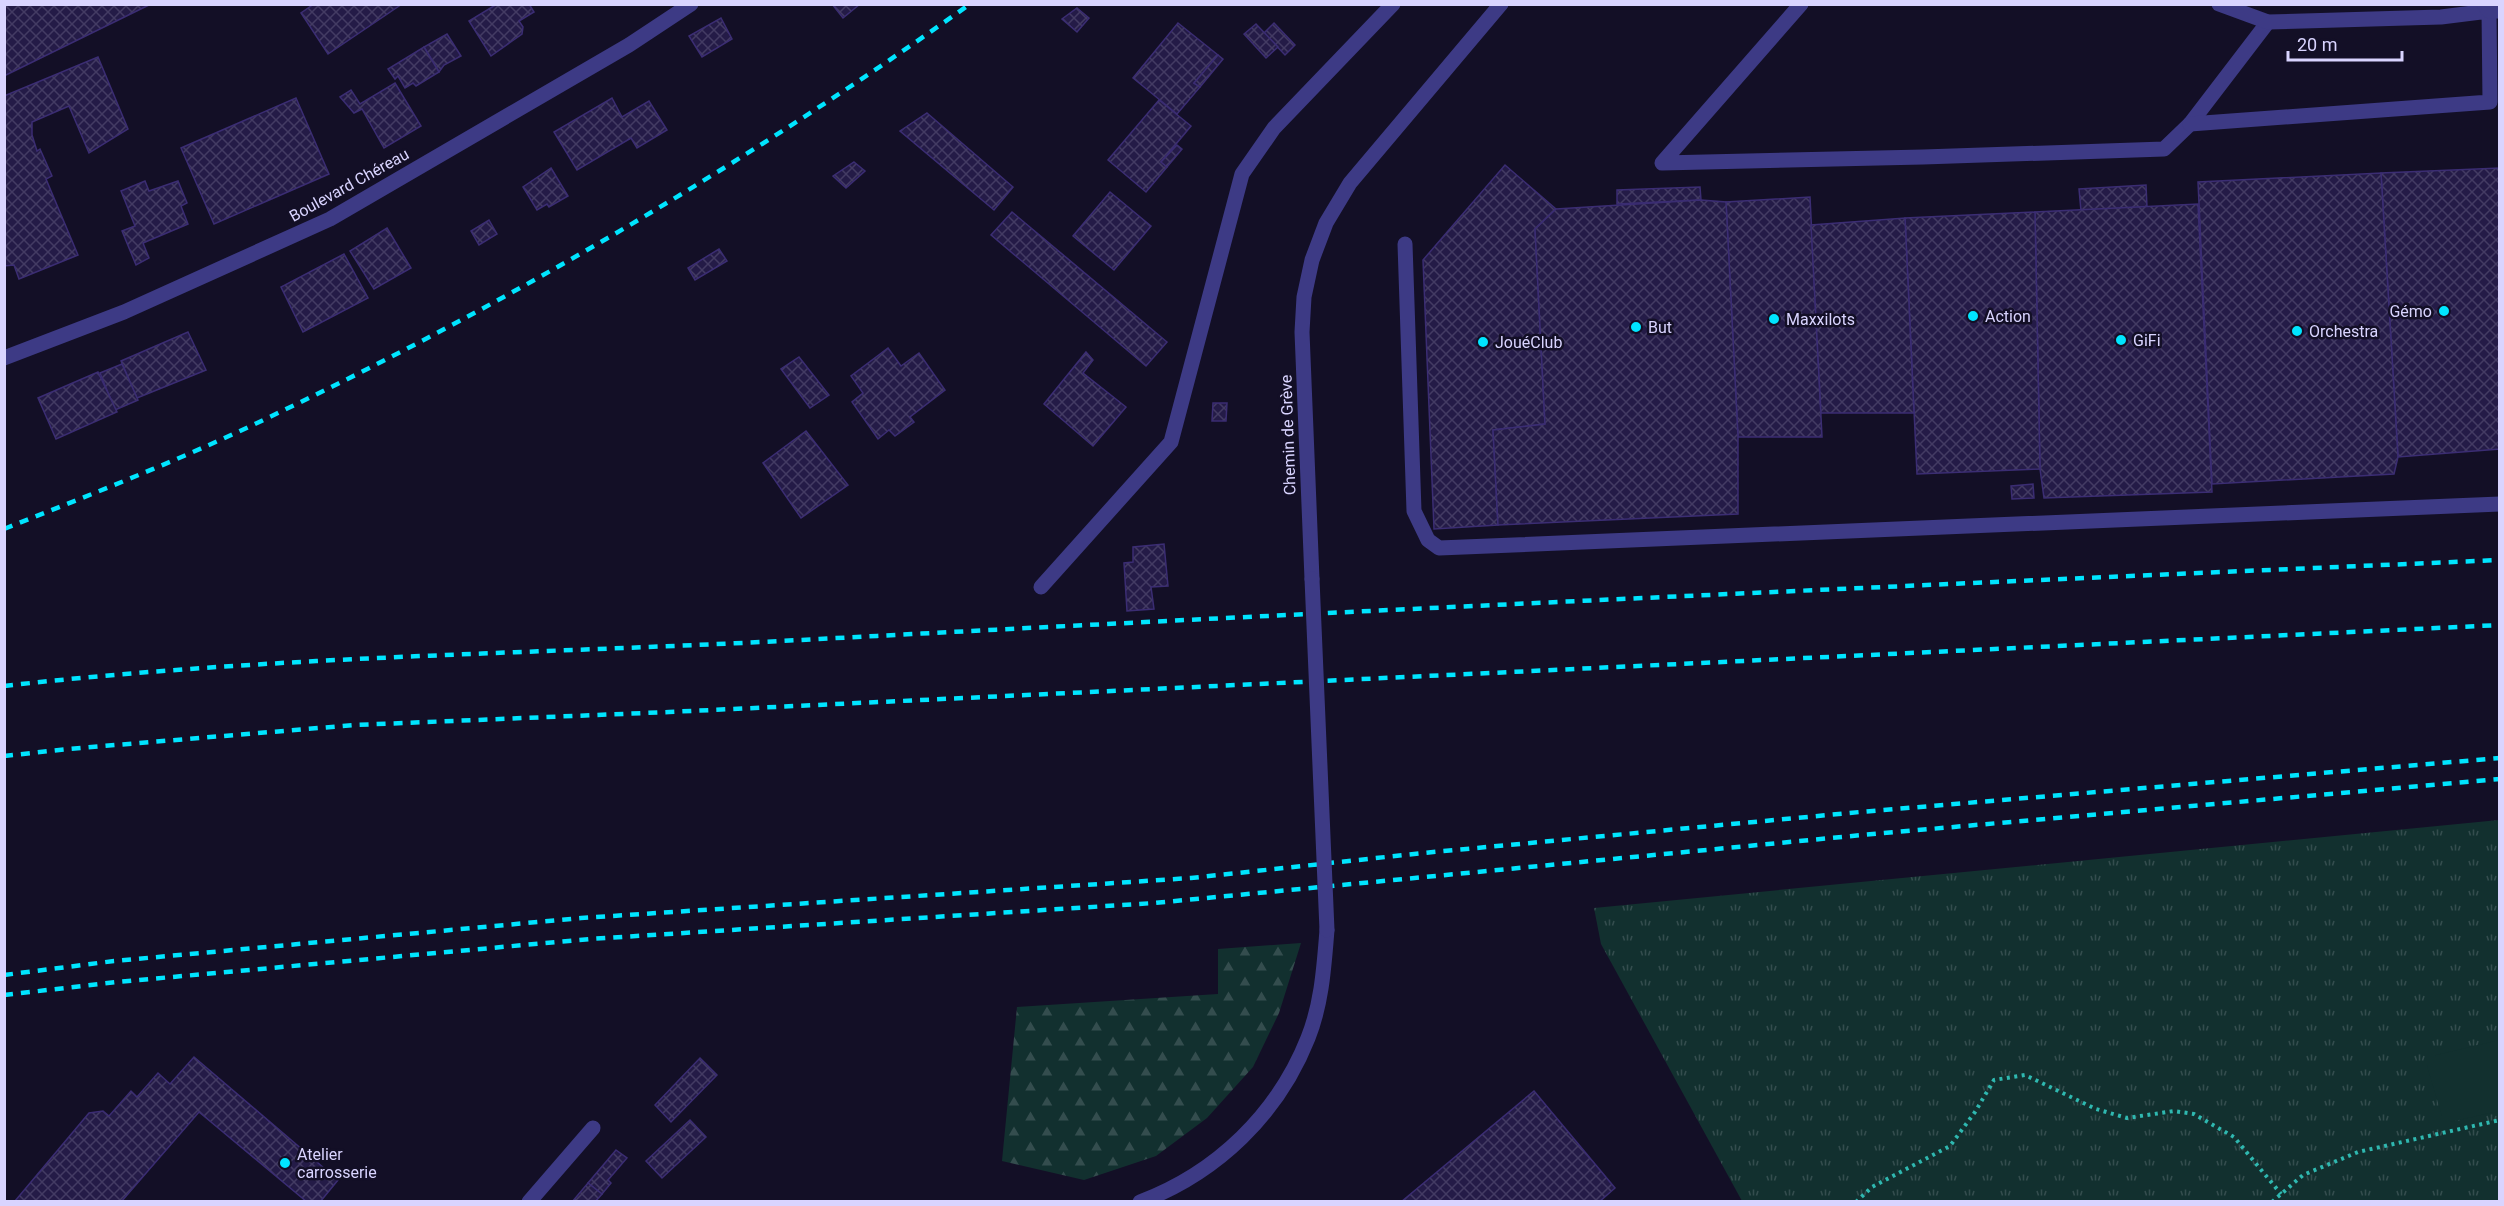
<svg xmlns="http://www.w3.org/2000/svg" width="2504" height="1206" font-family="Roboto,sans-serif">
<defs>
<pattern id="grass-tufts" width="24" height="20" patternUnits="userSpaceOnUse" patternTransform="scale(1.5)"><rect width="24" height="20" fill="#12302f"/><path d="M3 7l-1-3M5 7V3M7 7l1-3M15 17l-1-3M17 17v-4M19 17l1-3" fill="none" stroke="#344d4e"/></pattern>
<pattern id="forest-firs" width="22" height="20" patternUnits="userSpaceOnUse" patternTransform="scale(1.5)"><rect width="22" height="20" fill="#12302f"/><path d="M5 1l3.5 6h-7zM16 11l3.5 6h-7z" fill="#344d4e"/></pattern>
<pattern id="building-cross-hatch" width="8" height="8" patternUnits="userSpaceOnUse" patternTransform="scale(1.5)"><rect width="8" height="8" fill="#241b47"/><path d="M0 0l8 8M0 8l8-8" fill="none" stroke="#433b63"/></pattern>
</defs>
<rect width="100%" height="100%" fill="#130f26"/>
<path fill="url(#grass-tufts)" d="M2499,820V1201H1742L1601,944L1594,908Z"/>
<path fill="url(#forest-firs)" d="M1301,943L1279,1013L1253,1067L1207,1118L1156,1156L1084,1180L1002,1161L1017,1007L1218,994V949Z"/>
<path fill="#12302f" d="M2499,1040V1111L2450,1122L2442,1116L2427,1066L2436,1055Z"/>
<g fill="url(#building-cross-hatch)" stroke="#3b2d73" stroke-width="1.5">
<path d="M4,4H151L4,76Z"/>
<path d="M314,4H402L328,54L301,13Z"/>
<path d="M497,4H529L534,12L519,21L523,27L522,34L491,56L469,21Z"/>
<path d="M832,4H860L843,18Z"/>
<path d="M1077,8L1089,18L1077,32L1062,19Z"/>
<path d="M721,18L732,39L702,57L689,36Z"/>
<path d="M1178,23L1218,55L1194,83L1200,87L1177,114L1133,78Z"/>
<path d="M1274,23L1295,45L1285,55L1264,33Z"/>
<path d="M1256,24L1278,47L1266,58L1244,34Z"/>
<path d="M447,34L461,56L444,65L439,72L424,47Z"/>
<path d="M424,47L439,72L416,86L413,83L405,88L398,76L395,79L388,69Z"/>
<path d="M1218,55L1223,59L1200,87L1194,83Z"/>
<path d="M98,57L128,129L89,153L69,106L32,122V135L37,151L40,149L52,176L46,179L78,255L19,279L14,265L4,266V96Z"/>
<path d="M395,83L421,126L384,148L362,109L354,113L340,97L351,90L360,104Z"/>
<path d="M296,98L329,174L214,224L181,148Z"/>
<path d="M612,98L622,117L649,101L667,130L637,148L631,138L577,170L554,132Z"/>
<path d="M1159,100L1191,126L1161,162L1167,167L1146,192L1108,160Z"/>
<path d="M927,113L1013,187L994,210L900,131Z"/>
<path d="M1177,145L1182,149L1167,167L1161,162Z"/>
<path d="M854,162L865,171L846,188L833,176Z"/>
<path d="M1505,165L1556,209L1535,229L1545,424L1493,430L1498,525L1434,529L1423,260Z"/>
<path d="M551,168L568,196L549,207L547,204L537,210L523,187Z"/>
<path d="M2500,168V449L2398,457L2381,173Z"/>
<path d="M2381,173L2398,457L2394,474L2212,484L2198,182Z"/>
<path d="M145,181L149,191L178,181L187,203L181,206L188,224L143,243L149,258L136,265L122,231L135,226L121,191Z"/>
<path d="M2146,185L2147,207L2081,211L2079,189Z"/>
<path d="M1700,187L1701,200L1617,204V190Z"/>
<path d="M1110,192L1151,226L1114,270L1073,236Z"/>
<path d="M1810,197L1822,437H1738L1726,202Z"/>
<path d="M1701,200L1726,202L1738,437V514L1498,525L1493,430L1545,424L1535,229L1556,209Z"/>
<path d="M2198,204L2212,492L2044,498L2040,469L2035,212Z"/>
<path d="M1012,212L1167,342L1146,366L991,235Z"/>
<path d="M2035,212L2040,469L1917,474L1905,218Z"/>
<path d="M1905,218L1914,413H1821L1811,225Z"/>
<path d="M489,220L497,234L479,245L471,231Z"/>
<path d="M387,228L411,268L374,289L350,251Z"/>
<path d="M719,249L727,261L695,280L688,268Z"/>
<path d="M344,254L368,298L303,332L281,287Z"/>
<path d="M188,332L206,370L137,398L121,361Z"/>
<path d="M888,348L901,366L919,353L945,390L910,417L914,422L895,436L889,430L878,439L852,402L863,393L851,376Z"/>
<path d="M1086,352L1093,360L1083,373L1126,407L1093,446L1044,404Z"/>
<path d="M799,357L829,395L810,408L781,369Z"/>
<path d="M122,364L138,400L115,410L100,373Z"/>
<path d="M98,372L117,412L56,439L38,398Z"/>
<path d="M1213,403H1227L1226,421H1212Z"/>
<path d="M806,431L848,485L801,518L763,463Z"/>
<path d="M2033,484L2034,498L2012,499L2011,486Z"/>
<path d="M1164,544L1168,586L1151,587L1154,609L1127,611L1124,563L1133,562V547Z"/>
<path d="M194,1057L338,1180L320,1202H307L199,1112L121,1202L15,1201L89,1113L103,1111L109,1116L131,1091L137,1097L158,1073L170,1084Z"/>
<path d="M700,1058L717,1075L671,1122L655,1105Z"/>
<path d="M1534,1091L1615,1188L1599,1202H1401Z"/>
<path d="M690,1120L706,1137L662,1178L646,1161Z"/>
<path d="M616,1150L627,1158L608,1180L611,1183L602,1194L588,1183Z"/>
<path d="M588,1183L602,1194L595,1202H572Z"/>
</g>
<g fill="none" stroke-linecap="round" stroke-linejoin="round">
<g stroke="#2fb8b0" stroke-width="4" stroke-dasharray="3 4.5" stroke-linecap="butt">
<path d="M1856,1202L1872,1187L1950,1146L1975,1112L1994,1080L2025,1075L2096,1109L2127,1118L2174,1111L2194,1114L2234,1137L2281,1194"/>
<path d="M2272,1202L2303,1175L2358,1152L2500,1120"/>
</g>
<g stroke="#3d3a85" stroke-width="15">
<path d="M1801,4L1662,163L1923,157L2164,149L2190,124L2268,22"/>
<path d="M2190,124L2490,102L2489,11L2441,17L2268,22L2219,4"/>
<path d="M1405,244L1414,511L1428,540L1439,548L2500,504"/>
</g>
<g stroke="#3d3a85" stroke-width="15">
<path d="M2484,4L2489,11H2500"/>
<path d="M4,358L124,312L330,219L629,45L691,4"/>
<path d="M1041,587L1171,442L1242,174L1274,128L1393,4"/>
<path d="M529,1202L593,1128"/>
</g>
<g stroke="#3d3a85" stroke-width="15">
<path d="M1312,579L1302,332L1304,297L1312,260L1326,223L1350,183L1501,4"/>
<path d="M1140,1202C1217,1173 1278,1114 1308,1038C1322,1003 1324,966 1327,930"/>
</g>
<g stroke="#00e5ff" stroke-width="4.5" stroke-dasharray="9 8" stroke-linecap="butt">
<path d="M4,529C97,492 190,456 280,412C520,297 752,159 970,4"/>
<path d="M4,686C275,655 547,654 819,639C1379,609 1939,584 2500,560"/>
<path d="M4,756L68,749L355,725L669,712L2500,625"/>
<path d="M4,975L114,961L581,918L1191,878L1423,853L1860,812L2500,758"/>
<path d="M4,995L117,982L590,939L1154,903L1862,835L2500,779"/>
</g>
<path stroke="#3d3a85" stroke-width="15" d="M1312,579L1327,930"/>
</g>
<g fill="#00e5ff" stroke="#130f26" stroke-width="2">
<circle cx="2444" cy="311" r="6"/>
<circle cx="1973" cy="316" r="6"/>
<circle cx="1774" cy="319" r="6"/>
<circle cx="1636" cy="327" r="6"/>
<circle cx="2297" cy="331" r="6"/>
<circle cx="2121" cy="340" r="6"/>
<circle cx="1483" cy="342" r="6"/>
<circle cx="285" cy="1163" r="6"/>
</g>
<g text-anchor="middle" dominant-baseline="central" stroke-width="5" stroke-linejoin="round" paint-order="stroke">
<g font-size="16" fill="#d9d4ff" stroke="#130f26">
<text transform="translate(349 185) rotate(-29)">Boulevard Chéreau</text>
<text transform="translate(1288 435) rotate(-92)">Chemin de Grève</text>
</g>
<g font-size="16" fill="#d9d4ff" stroke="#130f26" text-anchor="start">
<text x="2432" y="311" text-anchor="end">Gémo</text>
<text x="1985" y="316">Action</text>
<text x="1786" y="319">Maxxilots</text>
<text x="1648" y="327">But</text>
<text x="2309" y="331">Orchestra</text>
<text x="2133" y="340">GiFi</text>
<text x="1495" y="342">JouéClub</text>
<text x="297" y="1154">Atelier<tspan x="297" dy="18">carrosserie</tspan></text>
</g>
</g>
<rect width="2504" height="1206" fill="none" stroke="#d9d4ff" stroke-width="12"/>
<path d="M2288 51v9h114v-9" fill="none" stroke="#d9d4ff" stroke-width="3"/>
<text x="2297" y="51" font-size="18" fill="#d9d4ff" stroke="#130f26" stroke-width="4.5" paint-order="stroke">20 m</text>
</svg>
